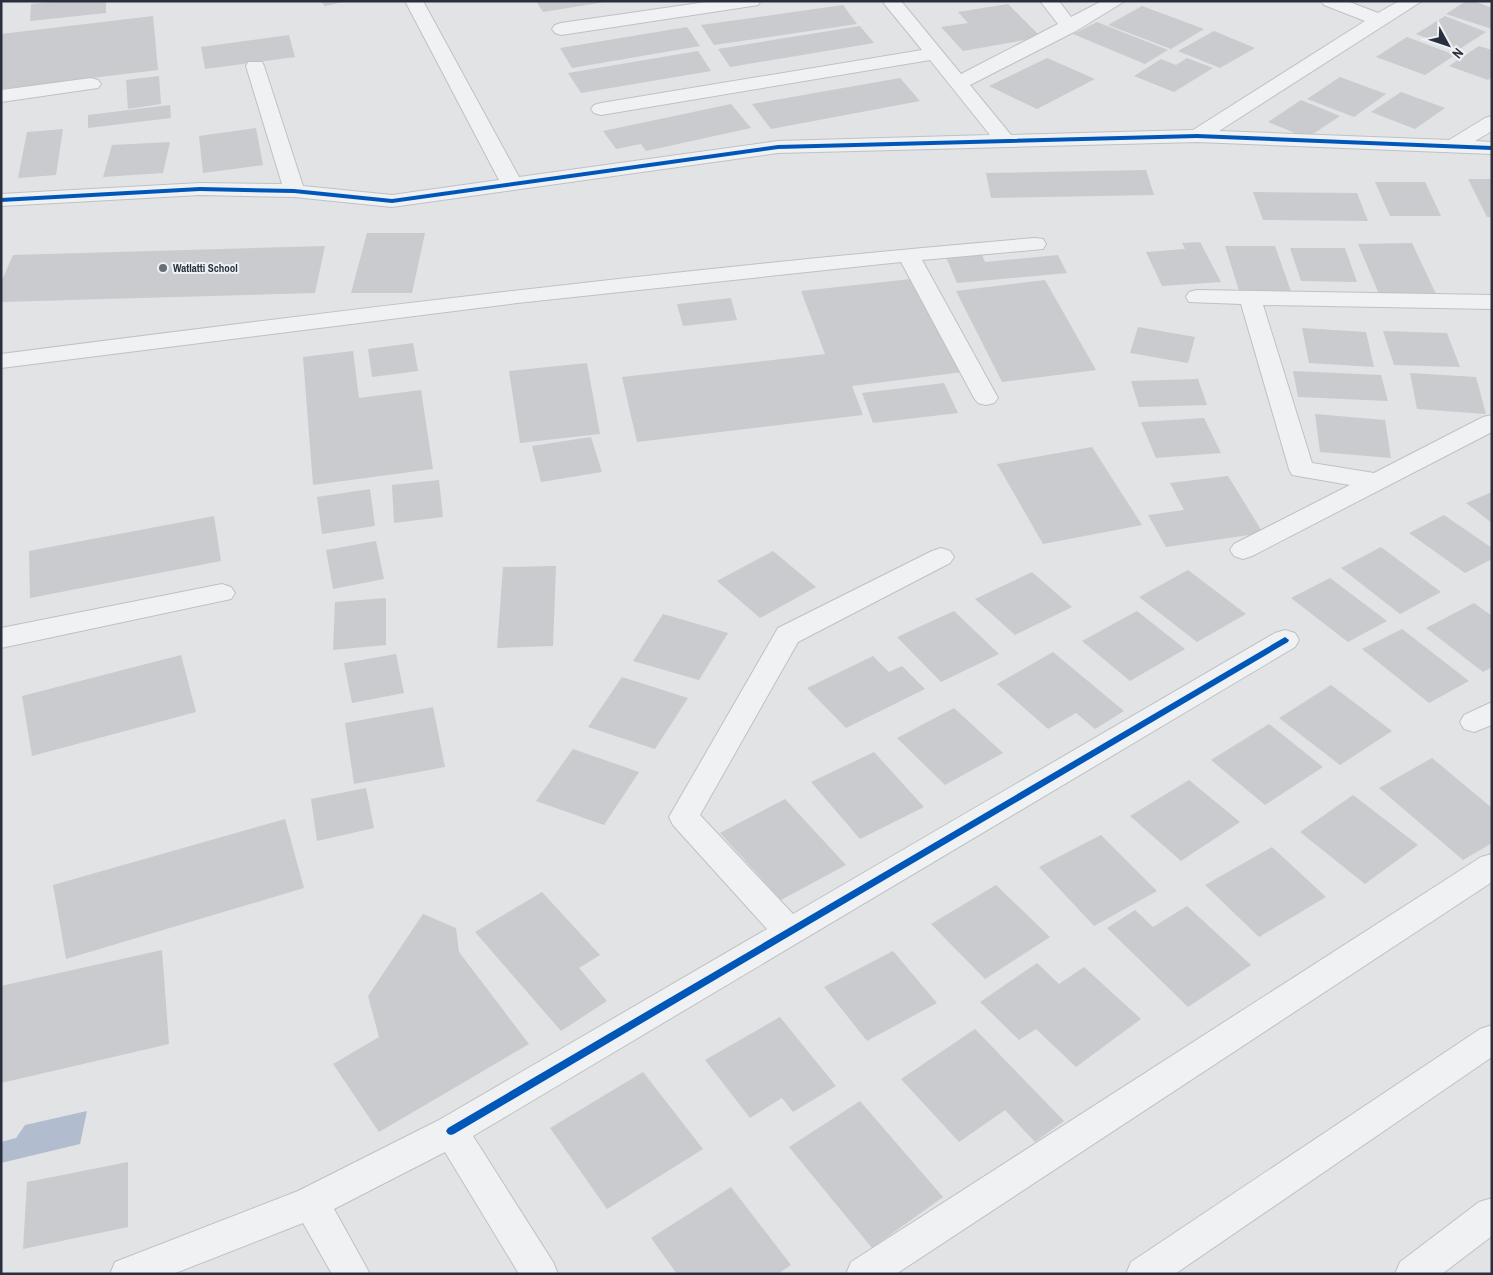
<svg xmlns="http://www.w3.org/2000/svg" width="1493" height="1275" font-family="'Archivo Narrow',sans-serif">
<rect width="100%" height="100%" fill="#e1e3e5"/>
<path fill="#b1bdcf" d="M87,1111L80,1144L1,1163V1142L16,1138L25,1125Z"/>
<g fill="#c9cbce">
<path d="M61,1H106V13L30,21L31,4Z"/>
<path d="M320,1H343V2L325,6Z"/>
<path d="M536,1H605V2L543,12Z"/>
<path d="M1466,1H1474L1492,8V29L1446,14Z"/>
<path d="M1008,4L1041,37L963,51L941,27L968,23L958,12Z"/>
<path d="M843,5L857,24L714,45L701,25Z"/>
<path d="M1142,6L1204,29L1171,49L1108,25Z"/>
<path d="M153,16L158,70L1,89V34Z"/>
<path d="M1445,16L1486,32L1458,50L1416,34Z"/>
<path d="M1097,22L1168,50L1145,64L1073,34Z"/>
<path d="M860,26L874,43L730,67L718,49Z"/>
<path d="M687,27L700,46L572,68L560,48Z"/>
<path d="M1214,31L1255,48L1220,68L1178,51Z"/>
<path d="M289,35L295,57L205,69L201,47Z"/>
<path d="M1407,37L1455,55L1425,75L1376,57Z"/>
<path d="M1479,46L1492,50V77L1488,80L1449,66Z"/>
<path d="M698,51L711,71L581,93L568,73Z"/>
<path d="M1047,58L1095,79L1037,109L989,86Z"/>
<path d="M1187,58L1213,68L1174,92L1134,76L1161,59L1176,65Z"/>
<path d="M159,76L161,104L128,109L126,80Z"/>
<path d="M1340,77L1386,94L1354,117L1307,99Z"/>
<path d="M900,78L920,101L771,129L752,104Z"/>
<path d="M1401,92L1445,108L1415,129L1371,112Z"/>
<path d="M1301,100L1340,116L1307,138L1268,122Z"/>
<path d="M731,104L751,128L646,151L641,144L616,149L603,131Z"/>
<path d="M170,105L171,118L88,128V115Z"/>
<path d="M256,128L263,165L203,173L199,136Z"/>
<path d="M63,129L56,175L18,178L27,132Z"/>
<path d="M170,142L163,173L103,177L112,145Z"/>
<path d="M1146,170L1154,195L991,198L986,173Z"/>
<path d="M1468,179H1492V217H1487Z"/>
<path d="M1375,182H1425L1441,216H1390Z"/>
<path d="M1253,192L1357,193L1368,221L1263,220Z"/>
<path d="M367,233H425L412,293H351Z"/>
<path d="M1200,242L1221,282L1162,286L1146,252L1185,249L1182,243Z"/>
<path d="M1412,243L1436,294H1379L1358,244Z"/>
<path d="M325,246L315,293L1,302V282L13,255Z"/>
<path d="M1225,246H1275L1292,294H1240Z"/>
<path d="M1290,248H1345L1357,282L1301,281Z"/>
<path d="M981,252L985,262L1058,255L1067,273L957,283L945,255Z"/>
<path d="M920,278L963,372L852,386L863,415L637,442L622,377L825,354L801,291Z"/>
<path d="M1045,280L1096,370L1002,382L956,291Z"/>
<path d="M731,298L737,320L683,326L677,304Z"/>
<path d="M1138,327L1195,337L1188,363L1130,353Z"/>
<path d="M1302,328L1366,332L1374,367L1309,363Z"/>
<path d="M1383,331L1447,333L1460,367L1394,365Z"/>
<path d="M413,343L418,371L372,377L368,349Z"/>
<path d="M353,351L359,398L421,390L433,469L313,485L303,357Z"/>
<path d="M587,363L600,434L520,443L509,371Z"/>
<path d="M1293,371L1381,375L1388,401L1298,397Z"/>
<path d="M1410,373L1476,377L1486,414L1417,409Z"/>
<path d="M1198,379L1207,405L1139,407L1131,381Z"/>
<path d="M944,383L958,413L873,423L862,393Z"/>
<path d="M1315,414L1385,420L1391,458L1320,452Z"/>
<path d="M1204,418L1221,453L1156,458L1141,422Z"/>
<path d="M591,437L602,472L541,482L532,446Z"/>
<path d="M1092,447L1142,525L1043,544L997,464Z"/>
<path d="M1228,476L1263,533L1166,547L1148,515L1184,510L1170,483Z"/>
<path d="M439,480L443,517L394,523L392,485Z"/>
<path d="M370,489L375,526L322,534L317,497Z"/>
<path d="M1492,492V523L1466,503Z"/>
<path d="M1444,515L1492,548V559L1465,573L1409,533Z"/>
<path d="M214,516L221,561L30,598L29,551Z"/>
<path d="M376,541L384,579L333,589L326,550Z"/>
<path d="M1381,547L1441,592L1400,614L1341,568Z"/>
<path d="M773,551L816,587L760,618L717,581Z"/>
<path d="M556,566L553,646L497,648L503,567Z"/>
<path d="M1188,570L1246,614L1197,642L1139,597Z"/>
<path d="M1032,572L1072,607L1015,635L975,599Z"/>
<path d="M1330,578L1387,621L1348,642L1291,598Z"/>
<path d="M386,598V645L333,650L335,602Z"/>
<path d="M1474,603L1492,616V667L1483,672L1426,628Z"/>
<path d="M954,611L999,654L941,682L897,637Z"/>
<path d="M1137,611L1185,649L1130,681L1082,641Z"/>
<path d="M663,614L728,633L699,680L633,661Z"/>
<path d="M1402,629L1469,681L1429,703L1362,649Z"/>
<path d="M1053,652L1124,711L1095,729L1076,713L1048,729L997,684Z"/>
<path d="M396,654L404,693L352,703L344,663Z"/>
<path d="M181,655L196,712L32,756L22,696Z"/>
<path d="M873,656L889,672L902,666L925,689L846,728L807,688Z"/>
<path d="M622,677L688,698L655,749L588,727Z"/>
<path d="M1331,685L1392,731L1340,765L1279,718Z"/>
<path d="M433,707L445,767L354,784L345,723Z"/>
<path d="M954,708L1003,753L945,785L897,738Z"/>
<path d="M1269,724L1323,767L1265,805L1211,760Z"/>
<path d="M573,749L639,772L604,825L536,801Z"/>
<path d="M874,752L924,807L860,839L811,782Z"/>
<path d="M1432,758L1492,808V843L1463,860L1379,788Z"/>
<path d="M1189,780L1240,822L1181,861L1130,816Z"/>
<path d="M366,788L374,828L317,841L311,799Z"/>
<path d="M1353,795L1418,845L1365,884L1300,832Z"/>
<path d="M785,799L846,865L781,900L720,833Z"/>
<path d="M285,819L304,888L66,959L53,885Z"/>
<path d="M1101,835L1157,891L1094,926L1039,867Z"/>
<path d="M1272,847L1326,897L1259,937L1205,885Z"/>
<path d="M996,885L1050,937L985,979L931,924Z"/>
<path d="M542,892L600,955L579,968L607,1001L561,1031L475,932Z"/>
<path d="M1187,906L1251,965L1188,1007L1107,928L1135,910L1153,927Z"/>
<path d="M423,914L456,928L459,952L529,1044L379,1132L333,1064L379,1037L368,996Z"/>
<path d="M162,950L169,1044L1,1083V986Z"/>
<path d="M893,951L937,1003L867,1041L824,987Z"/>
<path d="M1037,963L1059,984L1084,967L1141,1019L1076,1067L1036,1029L1019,1040L980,1002Z"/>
<path d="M780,1017L836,1086L793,1112L782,1098L750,1118L705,1060Z"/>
<path d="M975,1029L1064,1121L1035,1142L1005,1110L959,1142L901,1079Z"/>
<path d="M643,1072L703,1149L607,1209L550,1128Z"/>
<path d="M860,1101L943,1197L872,1248L789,1147Z"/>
<path d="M128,1162V1227L23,1249L27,1182Z"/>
<path d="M731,1187L791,1265L778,1274H677L651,1238Z"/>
</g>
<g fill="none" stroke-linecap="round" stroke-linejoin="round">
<g stroke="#bfc1c3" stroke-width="2">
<g id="minor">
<path d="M405,1H423L519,177L778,141L990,135L930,60L601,115L594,113L591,109L594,105L601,103L922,50L882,1H901L961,74L1058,24L1040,1H1059L1071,17L1102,1H1125L1076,31L970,85L1011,135L1193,130L1365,21L1324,5L1321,1H1347L1378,13L1399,1H1422L1219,131L1449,140L1485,118L1492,116V131L1475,141L1492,142V154L1197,142L778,153L392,207L294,197L200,195L1,206V194L200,183L282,184L246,66L248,62H262L264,66L303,186L392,195L499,180Z"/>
<path d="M713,1H761L758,5L752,6L561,35L555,33L552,29L555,25L561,23Z"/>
<path d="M91,78L98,80L101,84L98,88L1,102V90Z"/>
<path d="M1035,238L1043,239L1046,244L1043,249L922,260L998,398L994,403L986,405L978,403L974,398L901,262L517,303L1,368V354C345,310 690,267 1035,238Z"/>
<path d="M1197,290L1492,295V309L1263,305L1312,463L1374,473L1483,417L1492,415V432L1252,556L1243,559L1234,556L1230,550L1234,544L1350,485L1292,475L1289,469L1241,304L1189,302L1186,297L1189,292Z"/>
<path d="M941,548L950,551L954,557L950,563L798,642L700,815L793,914L1275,633L1285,630L1295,633L1299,640L1295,647L473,1136L553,1262L558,1274H519L445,1152L334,1209L370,1274H332L303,1223L173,1274H110L115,1262L298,1191L439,1120L767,929L673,825L669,817L778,628L932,551Z"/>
<path d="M222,584L231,587L235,593L231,599L1,648V628Z"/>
<path d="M1492,702V725L1474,732L1464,729L1460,722L1464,715Z"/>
<path d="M1492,854V882L896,1274H846L851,1262L1481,857Z"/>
<path d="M1492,1025V1057L1175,1274H1126L1131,1262L1480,1029Z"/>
<path d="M1492,1198V1236L1442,1274H1395L1400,1262L1479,1202Z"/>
</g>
</g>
<use href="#minor" fill="#f0f1f3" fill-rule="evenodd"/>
<g stroke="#eef1f5" stroke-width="3">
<g id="cycleway">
<path d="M1197,134L1492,146V150L1197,138L778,149L392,203L294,193L200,191L1,202V198L200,187L294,189L392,199L778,145Z"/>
<path d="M1285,637L1289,640L1288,642L454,1134L451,1135L448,1134L446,1131L448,1128Z"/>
</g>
</g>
<use href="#cycleway" fill="#0057b8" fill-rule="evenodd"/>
</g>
<circle fill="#696e78" stroke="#eef1f5" stroke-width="2" cx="163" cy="268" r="5"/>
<g text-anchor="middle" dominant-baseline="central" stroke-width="4" stroke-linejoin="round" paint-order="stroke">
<g font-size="11" font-weight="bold" fill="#292f3d" stroke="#eef1f5" text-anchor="start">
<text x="173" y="268">Watlatti School</text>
</g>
</g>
<rect width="1493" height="1275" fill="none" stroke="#292f3d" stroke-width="5"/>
<g transform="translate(1448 45) rotate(130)" stroke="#eef1f5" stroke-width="4" paint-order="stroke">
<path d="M0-4L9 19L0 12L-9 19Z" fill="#292f3d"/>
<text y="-8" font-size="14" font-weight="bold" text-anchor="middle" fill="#292f3d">N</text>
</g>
</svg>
